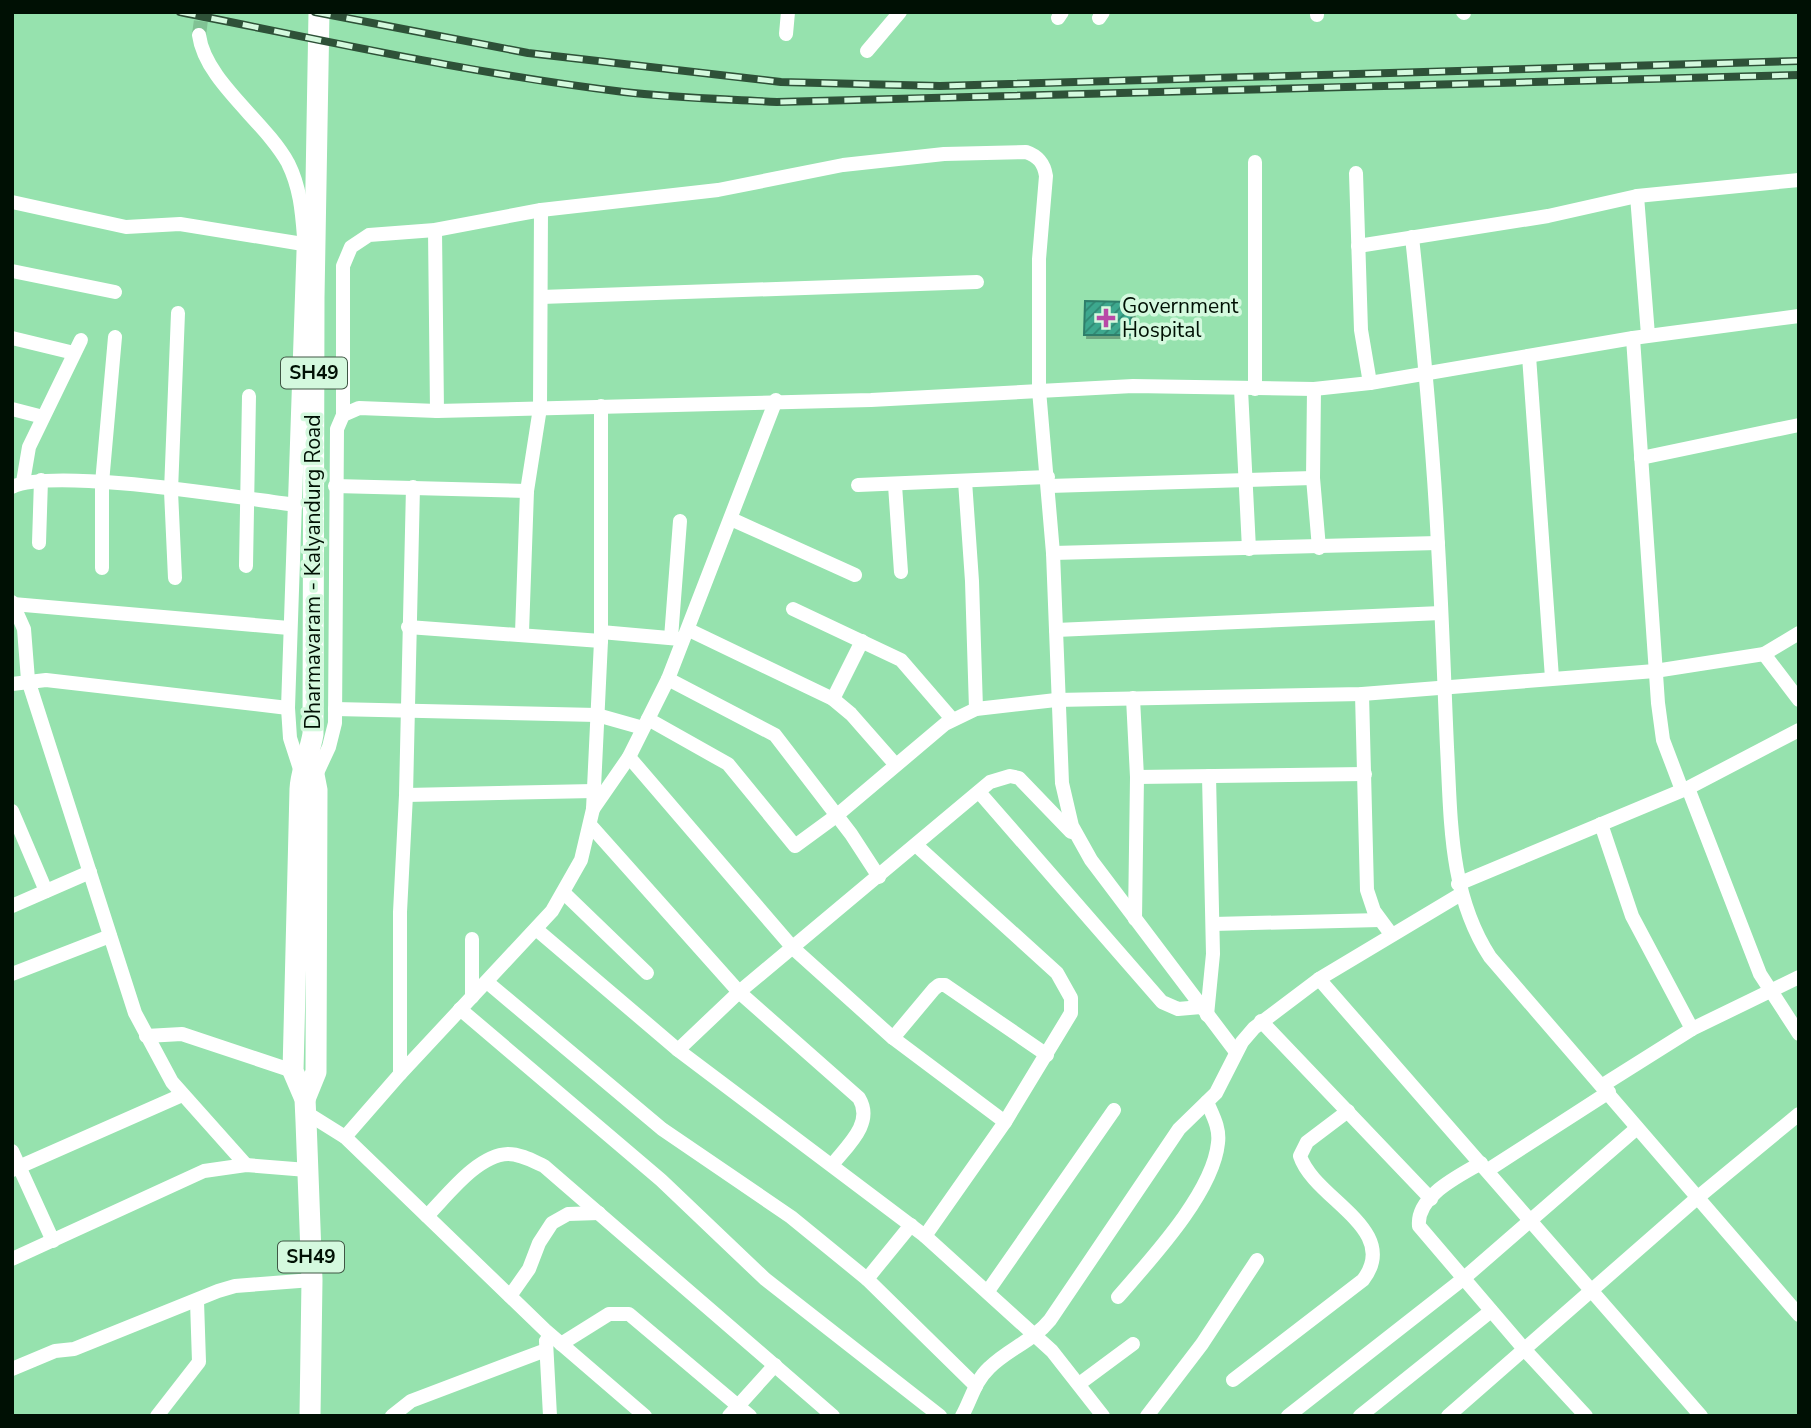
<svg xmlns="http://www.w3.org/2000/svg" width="1811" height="1428" font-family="'Nunito Sans',sans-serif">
<defs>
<pattern id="building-hatch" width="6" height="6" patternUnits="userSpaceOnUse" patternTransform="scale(1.75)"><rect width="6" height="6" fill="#3da88e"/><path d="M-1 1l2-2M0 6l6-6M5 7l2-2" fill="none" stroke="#318772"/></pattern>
<filter id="shadow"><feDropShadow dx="3" dy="5.5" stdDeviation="0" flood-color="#0004"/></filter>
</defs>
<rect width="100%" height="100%" fill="#96e2ae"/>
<path fill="url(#building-hatch)" stroke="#2e7e6a" stroke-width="2" filter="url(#shadow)" d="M1085,301L1132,302L1131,335H1084Z"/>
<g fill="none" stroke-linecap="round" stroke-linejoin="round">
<path stroke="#80c294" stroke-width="14" stroke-dasharray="14 7" stroke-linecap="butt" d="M199,35L202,12"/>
<g stroke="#fff" stroke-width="14">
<path d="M1463,12L1464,13"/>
<path d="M1317,15V12"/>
<path d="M1058,18L1062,12"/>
<path d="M1099,18L1103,12"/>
<path d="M786,34L788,12"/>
<path d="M199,35C205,81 265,121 288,163C300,187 302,211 304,237L288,708L290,738L301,772"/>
<path d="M867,51L900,12"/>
<path d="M1255,162V389"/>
<path d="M1356,173L1361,330L1370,383"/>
<path d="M1637,196L1648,335"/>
<path d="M12,202L126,227L180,224L303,244"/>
<path d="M435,230L437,411"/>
<path d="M1412,237C1423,340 1433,442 1438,545C1442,612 1444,680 1447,747C1451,820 1449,894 1490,957L1799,1315"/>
<path d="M1358,246L1548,216L1637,196L1799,180"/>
<path d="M12,271L115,292"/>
<path d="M541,297L977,282"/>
<path d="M12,338L74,353"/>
<path d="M1633,338L1658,703L1663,740L1682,790"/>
<path d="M1529,356L1552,678"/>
<path d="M1241,389L1249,549"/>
<path d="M1314,389L1313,478L1319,548"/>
<path d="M12,409L43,417"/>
<path d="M343,415V266L351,247L369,235L435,230L541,210L718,190L843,165L944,154L1026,152C1038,156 1044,163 1046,176L1039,259V390L1053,553L1062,783L1072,826L1091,860L1236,1052"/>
<path d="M1641,458L1799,425"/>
<path d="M965,481L972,581L976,709"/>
<path d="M23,482L29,447L81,340"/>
<path d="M858,485L1048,477"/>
<path d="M895,485L901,572"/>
<path d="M335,486L527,491"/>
<path d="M1049,486L1313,478"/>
<path d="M12,487C54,467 240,498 296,505"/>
<path d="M731,519L855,575"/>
<path d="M39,543L41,480"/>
<path d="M1053,553L1438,543"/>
<path d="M246,566L249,396"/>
<path d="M102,568V483L115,337"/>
<path d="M175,578L171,491L178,313"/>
<path d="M12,602L24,629L28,680L135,1013L172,1082L246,1165"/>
<path d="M13,604L289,628"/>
<path d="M793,609L901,660L952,719"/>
<path d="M408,627L601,641"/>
<path d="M689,630L833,699L851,714L895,764"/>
<path d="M1056,630L1441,613"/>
<path d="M601,632L680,639"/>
<path d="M522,633L527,491L540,408L541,210"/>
<path d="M671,638L680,521"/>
<path d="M1764,654L1799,700"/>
<path d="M668,679L775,735L851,834L879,877"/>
<path d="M12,684L46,680L288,708"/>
<path d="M1362,694L1367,890L1374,911L1391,934"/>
<path d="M1133,698L1137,777L1135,919"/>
<path d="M833,699L862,641"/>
<path d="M335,709L597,715L643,728"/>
<path d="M648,719L728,764L795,846L836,816L945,724L976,709L1056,700L1362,694L1655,671L1764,654L1799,633"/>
<path d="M629,757L793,948L893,1038L1005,1122"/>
<path d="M316,775L329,747L335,723L337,429L343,415L359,408L437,411L871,400L1133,386L1314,389L1370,383L1633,338L1799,316"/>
<path d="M1137,777L1365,774"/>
<path d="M1688,788L1760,974L1799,1034"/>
<path d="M979,792L1162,1002L1178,1009L1201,1007"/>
<path d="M406,795L594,791"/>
<path d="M593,809L629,757L668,679L776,400"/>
<path d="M12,811L46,891"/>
<path d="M1601,824L1632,916L1692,1029"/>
<path d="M591,826L739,992L859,1098C874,1123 848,1145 832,1165"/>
<path d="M917,846L1057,973L1071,998V1013L1005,1122L925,1236"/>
<path d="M1458,884L1688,788L1799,730"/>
<path d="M564,893L647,973"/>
<path d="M12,906L90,872"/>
<path d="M1213,924L1380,920"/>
<path d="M536,929L678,1050L925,1236L1052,1351L1103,1416"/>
<path d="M472,939V997"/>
<path d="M12,974L110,936"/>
<path d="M1319,979L1701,1416"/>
<path d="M487,982L662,1129L791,1217L867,1279L976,1386"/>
<path d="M460,1009L661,1180L765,1279L940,1416"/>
<path d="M1207,1015L1213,954L1209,776"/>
<path d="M1261,1021L1431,1199"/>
<path d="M146,1036L182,1034L293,1071"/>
<path d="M893,1038L934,989L939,985H945L1047,1055"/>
<path d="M678,1050L739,992L990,782L1010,776L1019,778L1071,832"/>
<path d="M400,1074V912L406,795L413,487"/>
<path d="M1603,1085L1692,1029L1799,977"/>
<path d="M305,1112L345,1137L545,1330L645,1416"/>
<path d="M345,1137L400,1074L552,911L581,860L593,809L601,641V406"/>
<path d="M12,1151L53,1241"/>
<path d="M1481,1163C1459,1176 1416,1196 1419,1226L1524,1349L1586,1416"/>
<path d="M12,1170L182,1095"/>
<path d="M1488,1170L1609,1092"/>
<path d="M427,1216C447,1196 477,1155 508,1154C521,1154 533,1161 544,1166L833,1416"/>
<path d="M12,1259L204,1171L246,1165L307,1170"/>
<path d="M867,1279L911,1225"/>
<path d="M988,1291L1114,1110"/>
<path d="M510,1296L529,1269L539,1243L552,1223L568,1214L599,1213"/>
<path d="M1118,1297C1150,1260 1213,1193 1218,1143C1220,1128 1213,1116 1207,1102"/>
<path d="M546,1341L550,1416"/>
<path d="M561,1344L609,1314H629L750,1416"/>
<path d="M12,1369L55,1351L74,1349L218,1291L235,1286L312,1280"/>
<path d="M1233,1380L1363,1280C1402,1229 1314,1199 1300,1156L1307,1142L1348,1111"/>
<path d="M1079,1384L1133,1344"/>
<path d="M157,1416L199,1362L197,1301"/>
<path d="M392,1416L411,1401L546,1350"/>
<path d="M729,1416L775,1365"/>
<path d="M962,1416C971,1400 975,1381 989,1368C1008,1349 1033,1341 1050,1320L1179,1129L1216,1093L1242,1042L1254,1028L1319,979L1461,894"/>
<path d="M1147,1416L1202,1344L1257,1260"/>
<path d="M1288,1416L1463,1279L1637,1128"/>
<path d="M1360,1416L1491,1311"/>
<path d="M1448,1416L1697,1198L1799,1114"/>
</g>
<g stroke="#fff" stroke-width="21">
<path d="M305,1099L316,1072L317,790L310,754"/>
<path d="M310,1416L312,1280L306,1121L305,1099L293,1071L300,789C301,769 310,753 313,734L314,298L319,12"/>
</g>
<g stroke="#2e5138" stroke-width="8">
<g id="rail">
<path d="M180,12C327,41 474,74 624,92C674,98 726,99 777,102L1799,75"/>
<path d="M315,12L528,53L781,82L940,86L1799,61"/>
</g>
</g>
<use href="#rail" stroke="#d4f9de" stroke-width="5" stroke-dasharray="16" stroke-linecap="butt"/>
</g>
<path fill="#b849a7" stroke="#d4f9de" stroke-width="2.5" d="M1102.5 307.5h7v7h7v7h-7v7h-7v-7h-7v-7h7z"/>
<g text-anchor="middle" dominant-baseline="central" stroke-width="7" stroke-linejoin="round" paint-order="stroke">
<g fill="#d4f9de" stroke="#405645" stroke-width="2">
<rect x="281" y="357.5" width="66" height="31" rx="5"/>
<rect x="278" y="1241.5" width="66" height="31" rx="5"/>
</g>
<g font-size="19" font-weight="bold" fill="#001004">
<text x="314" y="373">SH49</text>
<text x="311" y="1257">SH49</text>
</g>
<g font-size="21" fill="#001004" stroke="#d4f9de" text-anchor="start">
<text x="1122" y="306">Government<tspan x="1122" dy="24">Hospital</tspan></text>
</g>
<g font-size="21" fill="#001004" stroke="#d4f9de">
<text transform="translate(313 572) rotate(-90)">Dharmavaram - Kalyandurg Road</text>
</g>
</g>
<rect width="1811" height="1428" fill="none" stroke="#001004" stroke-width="28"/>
</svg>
